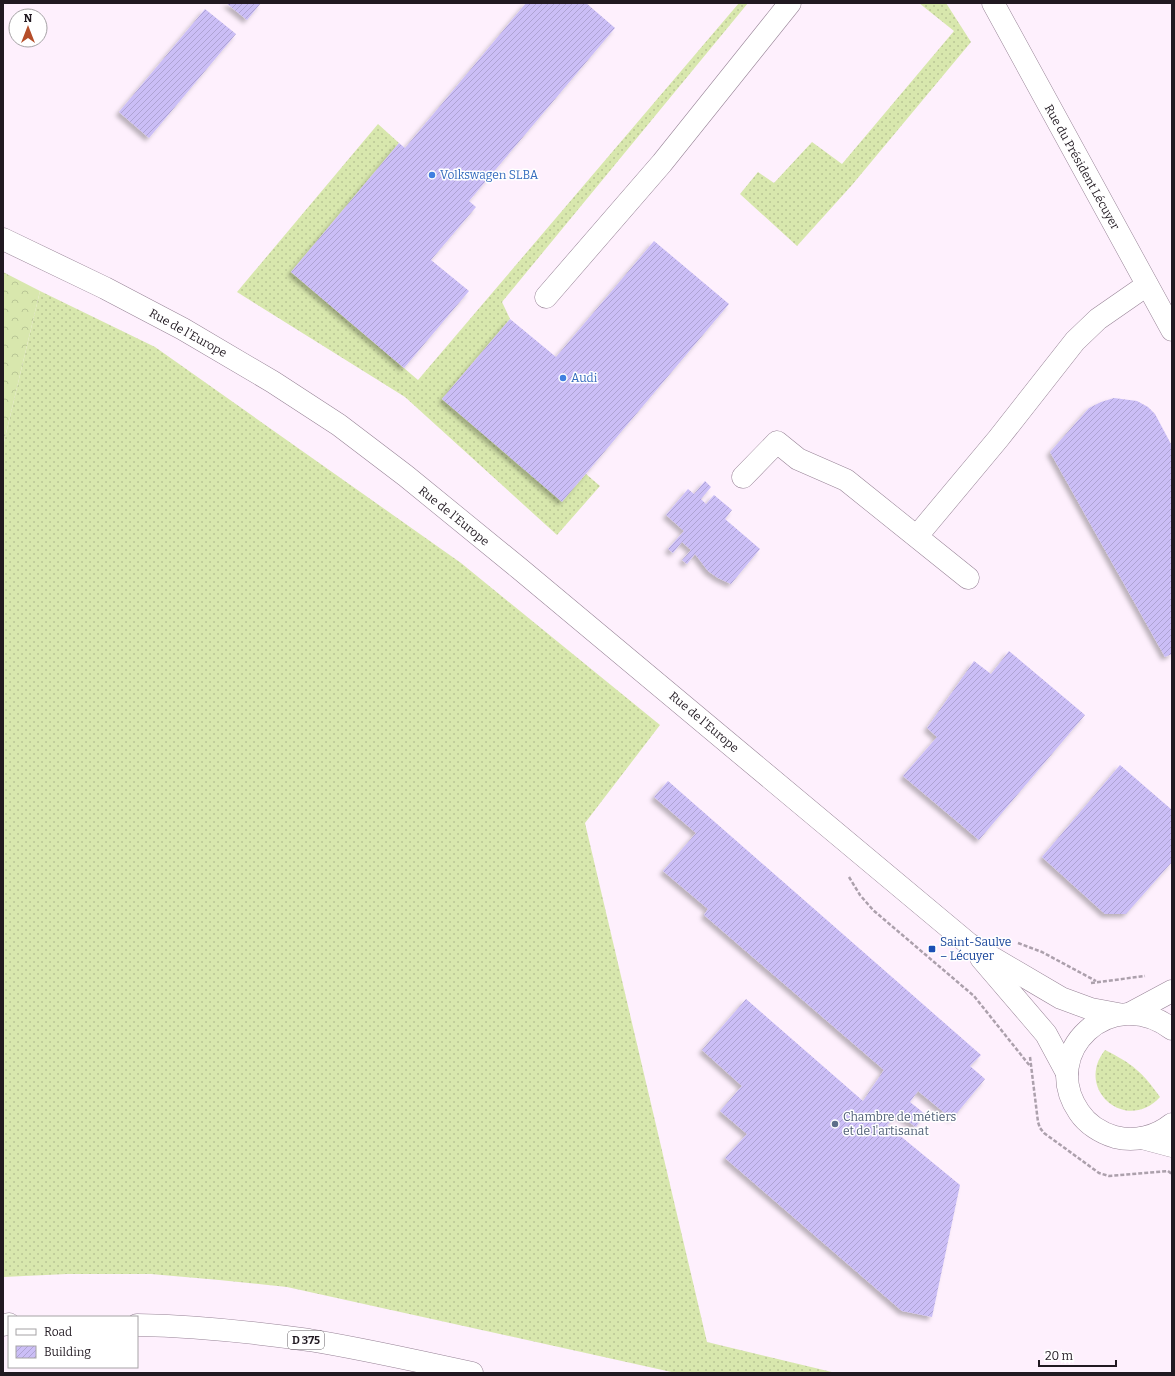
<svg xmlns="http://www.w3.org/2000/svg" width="1175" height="1376" font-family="Bitter,serif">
<defs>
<pattern id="grass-dots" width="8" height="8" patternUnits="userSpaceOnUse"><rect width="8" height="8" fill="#d8e7ad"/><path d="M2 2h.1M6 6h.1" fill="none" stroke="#b9c695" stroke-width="1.8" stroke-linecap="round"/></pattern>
<pattern id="forest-crowns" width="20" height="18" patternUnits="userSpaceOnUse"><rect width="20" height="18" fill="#d8e7ad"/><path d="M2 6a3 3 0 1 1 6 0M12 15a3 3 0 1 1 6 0" fill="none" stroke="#b9c695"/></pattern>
<pattern id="building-hatch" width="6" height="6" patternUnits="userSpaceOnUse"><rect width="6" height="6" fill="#cbbef6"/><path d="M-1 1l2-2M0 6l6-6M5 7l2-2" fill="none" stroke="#aea3d3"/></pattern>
<filter id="shadow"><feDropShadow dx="-3.5" dy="3.5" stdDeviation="2" flood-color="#0004"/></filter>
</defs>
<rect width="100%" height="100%" fill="#fef0fd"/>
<g fill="url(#grass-dots)">
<path d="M739,3H748L502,302L510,319L442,399L562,501L586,474L600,486L557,535L405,397L237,292L378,124L399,143L291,272L418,380Z"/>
<path d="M919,3H946L971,42L852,185L797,246L740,194L758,172L774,183L812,142L842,164L954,31Z"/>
<path d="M40,291L155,347L461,563L660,725L585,823L707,1342L836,1373H676L287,1287L219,1280L151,1274H67L3,1277V446Z"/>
<path d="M1105,1050C1133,1064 1142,1072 1160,1097C1126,1134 1074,1089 1105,1050Z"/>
</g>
<path fill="url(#forest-crowns)" d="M3,272L40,291L3,446Z"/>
<g fill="url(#building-hatch)" filter="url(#shadow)">
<path d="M226,3H261L247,20Z"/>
<path d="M526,3H586L615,28L469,201L476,207L431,260L469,291L404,368L291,272L399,143L405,148Z"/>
<path d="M205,9L236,34L149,138L119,112Z"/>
<path d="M654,241L729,304L562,502L442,399L510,319L556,357Z"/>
<path d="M1114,398L1137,401L1148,407L1155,414L1172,446V654L1165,657L1050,452L1089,408L1101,402Z"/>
<path d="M705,481L711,487L701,499L706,504L714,495L732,510L725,519L760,549L731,584L718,578L708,571L695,554L687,564L682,560L691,550L682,542L673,553L668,549L684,531L666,515L688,489L694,494Z"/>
<path d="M1009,651L1085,715L979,840L903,776L937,737L927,728L974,661L991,674Z"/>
<path d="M1120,765L1172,810V862L1126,914H1105L1042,857Z"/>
<path d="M668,781L981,1055L970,1066L985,1079L952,1119L918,1091L910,1102L925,1114L916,1127L898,1115L887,1125L960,1185L932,1317L902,1311L725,1158L747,1134L720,1111L742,1086L702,1050L746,999L863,1101L884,1070L704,915L708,909L663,871L696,833L654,797Z"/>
</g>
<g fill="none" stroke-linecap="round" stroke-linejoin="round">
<g stroke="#978396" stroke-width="23">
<g id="minor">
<path d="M993,3L1172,330"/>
<path d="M3,239L105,288L183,329L273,382L339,425L406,476L520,569L969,944L1061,998L1091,1009L1118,1014"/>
<path d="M546,297L662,163L790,3"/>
<path d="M743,477L777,442L798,459L846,480L968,578"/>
<path d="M917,536L998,439L1075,341L1098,319L1147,285"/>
<path d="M981,958L1046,1034L1067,1073"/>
<path d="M1131,1013L1172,991"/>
<path d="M1172,1029C1111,983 1038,1052 1079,1112C1087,1124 1101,1133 1115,1137C1135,1142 1156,1137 1172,1124"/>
<path d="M1142,1138L1172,1146"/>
</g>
</g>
<g stroke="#978396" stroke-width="23">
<g id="major">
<path d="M3,1325L9,1324"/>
<path d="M137,1325C194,1326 252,1332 309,1340C364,1349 418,1361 472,1373"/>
</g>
</g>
<g stroke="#aca0ac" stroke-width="2.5" stroke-dasharray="4 2" stroke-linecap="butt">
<path d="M849,877L860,895L873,910L974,996L1030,1066"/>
<path d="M1018,943L1042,952L1096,981"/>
<path d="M1091,983L1145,976"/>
<path d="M1030,1057L1038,1122L1040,1128L1044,1133L1099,1173L1109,1176L1168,1171"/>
<path d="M1168,1171L1172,1174"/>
</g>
<use href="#minor" stroke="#fff" stroke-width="22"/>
<use href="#major" stroke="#fff" stroke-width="22"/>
</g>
<g fill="#3f7fe0" stroke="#fff" stroke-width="1.5">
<circle cx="432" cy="175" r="4"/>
<circle cx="563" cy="378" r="4"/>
</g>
<rect fill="#1a4fb4" stroke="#fff" stroke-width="1.5" x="928" y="945" width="8" height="8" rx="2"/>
<circle fill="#5c6f8a" stroke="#fff" stroke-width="1.5" cx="835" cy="1124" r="4"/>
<g text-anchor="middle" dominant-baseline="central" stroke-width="3" stroke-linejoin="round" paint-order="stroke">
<rect fill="#fff" stroke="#645e64" stroke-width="1" x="288" y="1331" width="36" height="18" rx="3"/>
<g font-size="11" font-weight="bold" fill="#211921">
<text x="306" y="1340">D 375</text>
</g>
<g font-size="12" fill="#211921" stroke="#fff">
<text transform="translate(1082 167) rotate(61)">Rue du Président Lécuyer</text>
<text transform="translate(188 333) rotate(29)">Rue de l'Europe</text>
<text transform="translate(454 516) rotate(39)">Rue de l'Europe</text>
<text transform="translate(704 722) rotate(40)">Rue de l'Europe</text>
</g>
<g font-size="12" fill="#366cbe" stroke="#fff" text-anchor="start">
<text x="440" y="175">Volkswagen SLBA</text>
<text x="571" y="378">Audi</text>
</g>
<g font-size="12" fill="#164399" stroke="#fff" text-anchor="start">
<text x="940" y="942">Saint-Saulve<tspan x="940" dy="14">– Lécuyer</tspan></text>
</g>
<g font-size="12" fill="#4e5e75" stroke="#fff" text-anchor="start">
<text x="843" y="1117">Chambre de métiers<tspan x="843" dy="14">et de l'artisanat</tspan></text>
</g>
</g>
<rect width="1175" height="1376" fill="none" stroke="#211921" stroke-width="8"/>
<rect x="8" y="1316" width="130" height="52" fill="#ffffff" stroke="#a6a3a6"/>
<rect x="16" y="1329" width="20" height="6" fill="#ffffff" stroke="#a6a3a6"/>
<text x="44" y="1336" font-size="12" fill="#211921">Road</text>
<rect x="16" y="1346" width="20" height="12" fill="url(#building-hatch)" stroke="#a6a3a6"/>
<text x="44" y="1356" font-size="12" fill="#211921">Building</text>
<g transform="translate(28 28)"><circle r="19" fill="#ffffff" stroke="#a6a3a6"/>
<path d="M0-3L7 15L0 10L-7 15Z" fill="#b54d29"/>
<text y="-6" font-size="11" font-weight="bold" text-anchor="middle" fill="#211921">N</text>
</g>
<path d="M1039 1360v6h77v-6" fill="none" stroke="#211921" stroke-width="2"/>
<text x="1045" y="1360" font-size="12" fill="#211921" stroke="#ffffff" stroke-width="3" paint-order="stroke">20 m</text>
</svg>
